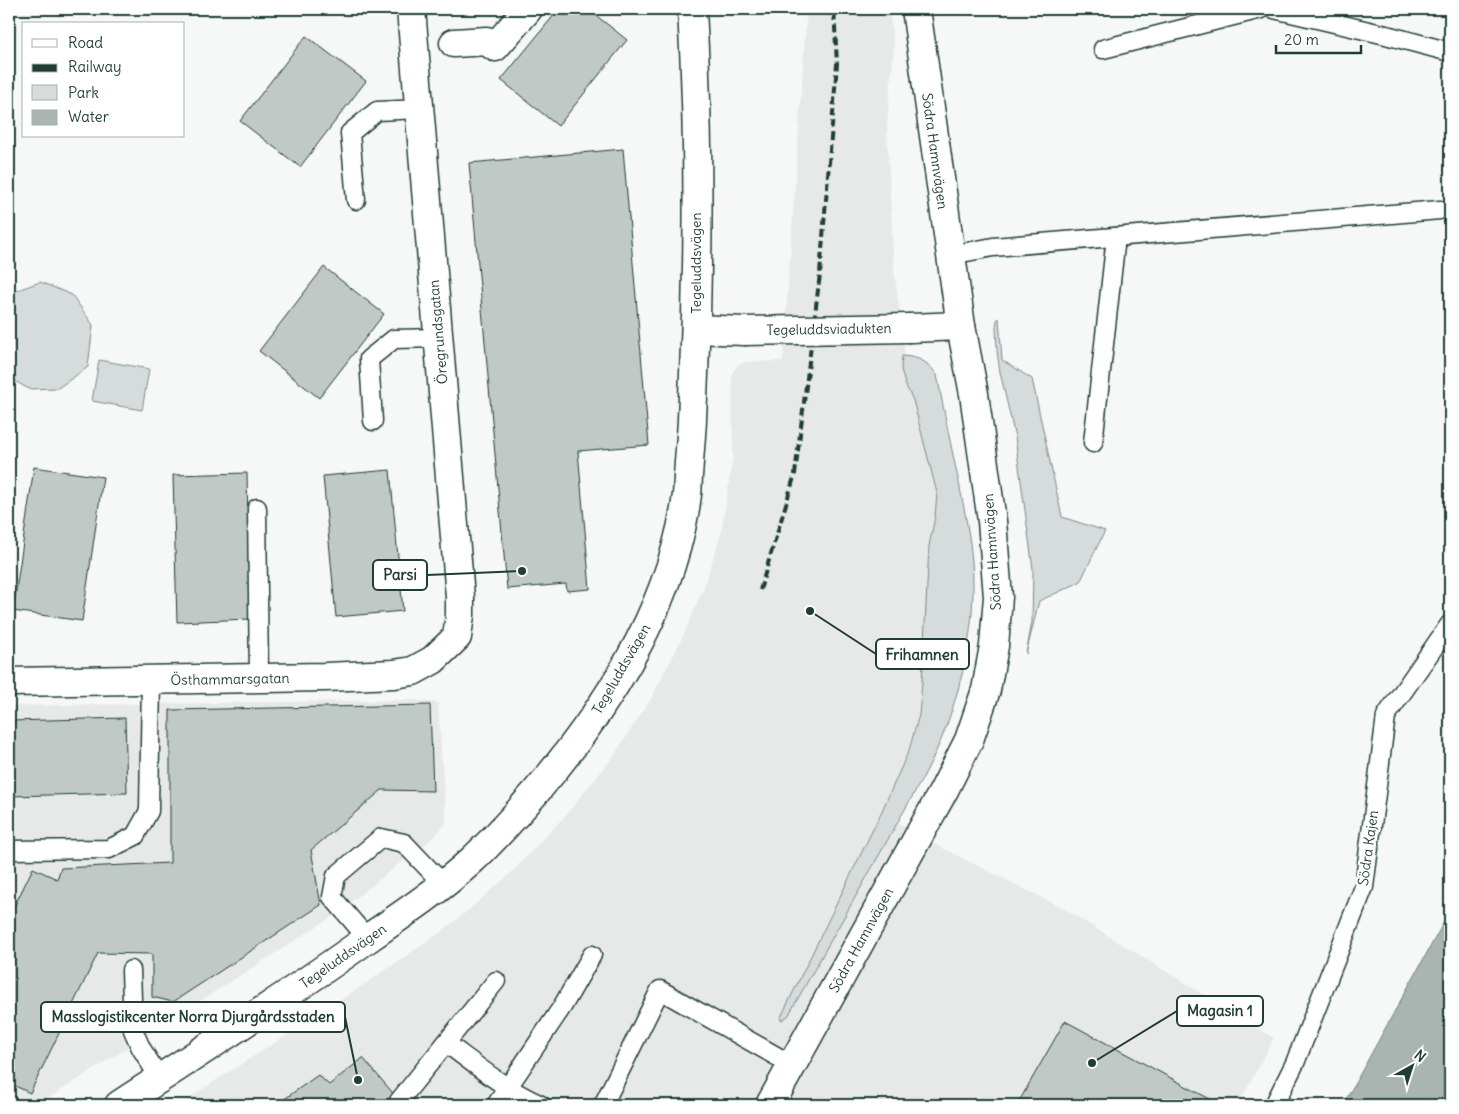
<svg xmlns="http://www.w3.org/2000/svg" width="1459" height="1114" font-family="Delius,sans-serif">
<rect width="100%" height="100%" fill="#f6f7f7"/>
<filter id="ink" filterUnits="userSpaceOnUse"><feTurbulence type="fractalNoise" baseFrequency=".02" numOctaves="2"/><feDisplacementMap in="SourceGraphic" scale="10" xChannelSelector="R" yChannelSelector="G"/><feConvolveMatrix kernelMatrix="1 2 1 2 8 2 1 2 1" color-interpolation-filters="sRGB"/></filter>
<g filter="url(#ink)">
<g fill="#e6e9e8">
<path d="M807,9H889L894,46L887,125L888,154L894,268L905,356L923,360L931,367L937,375L958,483L922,682L919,715L909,750L881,813L946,850L1063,908L1274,1038L1238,1105H178L356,990L437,935L476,904L512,872L565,816L613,757L651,699L684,634L704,587L721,534L733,458L732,373L738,365L745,362L783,361Z"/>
<path d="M414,700L438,703L446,823L434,837L330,918L38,1105H9V706Z"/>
</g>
<g fill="#d6dcdb" stroke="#7a8c88">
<path d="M40,282L72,295L93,325L88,367L58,388L29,389L9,378V296L12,292Z"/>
<path d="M999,318L1002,360L1032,379L1062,517L1105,531L1080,582L1039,601L1026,654L1032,622L1033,569L1015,437L1000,372L997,351L996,327L997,320Z"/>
<path d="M902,356C919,357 927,361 937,375C944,411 951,447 959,483C964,509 970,535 972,562C977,621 963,685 941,740C935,754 928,768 921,781L788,1016L782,1020L780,1019L881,813L909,750L919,715L922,682L929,546L935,517L937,493L913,400L905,384L901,369Z"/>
<path d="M99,360L149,369L142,410L92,401Z"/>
</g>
<path fill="#aab5b1" stroke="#72857f" d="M1450,911V1105H1343Z"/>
<g fill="#c0c9c6" stroke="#1f3d34">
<path d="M559,9H588L627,40L558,126L501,80Z"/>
<path d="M306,36L366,81L300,167L240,121Z"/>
<path d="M623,149L649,445L578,451L590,589L567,591L566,584L507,589L469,163Z"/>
<path d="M324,267L384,314L319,398L259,351Z"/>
<path d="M34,467L103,477L82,621L13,611Z"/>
<path d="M390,470L403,611L336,617L323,476Z"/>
<path d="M247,473L250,619L177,622L173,475Z"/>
<path d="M430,705L433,791L382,790L311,850L321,905L173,1002L152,997V954L98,953L30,1093L9,1083V917L33,868L57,879L61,868L170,863V710Z"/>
<path d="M125,718L127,793L9,796V721Z"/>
<path d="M1065,1021L1221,1105H1017Z"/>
<path d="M363,1058L403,1105H276L318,1075L329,1085Z"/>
</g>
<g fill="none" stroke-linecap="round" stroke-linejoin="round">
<g stroke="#1f3d34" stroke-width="21">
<g id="lane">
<path d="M1274,9L1386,35L1450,52"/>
<path d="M1103,49L1261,9"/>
<path d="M356,200L350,133L377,111L420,109"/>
<path d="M951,255L993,247L1440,210"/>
<path d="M373,421L369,359L394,339L438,338"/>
<path d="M1093,443L1116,237"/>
<path d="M257,508L259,678"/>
<path d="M9,850L109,849L135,836L149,811L151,680"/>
<path d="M368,939L332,897L336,876L381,838L404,843L443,884"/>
<path d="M131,970L133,1030L141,1048L160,1079"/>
<path d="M446,1043C476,1065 506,1090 541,1105"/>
<path d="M399,1101L496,981"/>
<path d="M496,1105L562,1007L592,955"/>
<path d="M603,1105L660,990L792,1065"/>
<path d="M1274,1105L1295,1063L1364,887L1386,716L1450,624"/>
</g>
</g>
<g stroke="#1f3d34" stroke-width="31">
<g id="street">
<path d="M454,43L487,41L495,47L528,9"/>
<path d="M9,682L326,677L394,674L413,671L433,660L457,637L460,615V597L411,9"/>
</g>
</g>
<g stroke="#1f3d34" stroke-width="31">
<g id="secondary">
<path d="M910,328L961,326"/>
<path d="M696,329L744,331"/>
<path d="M119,1105C202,1051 286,997 367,939C402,915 438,891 470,862C493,841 514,817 535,793C604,712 666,617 685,509C687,498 688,487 688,476C691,442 693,408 694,374C699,253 699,130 692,9"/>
<path d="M770,1105L944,790L969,740L986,690L994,646L998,597L992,521L974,394L961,326L916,9"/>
</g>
</g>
<use href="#lane" stroke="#fff" stroke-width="18"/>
<use href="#street" stroke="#fff" stroke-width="28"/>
<use href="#secondary" stroke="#fff" stroke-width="28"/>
<path stroke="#1f3d34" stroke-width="4" stroke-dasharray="8 4" stroke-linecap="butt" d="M760,590L795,474L820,274L837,64L834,9"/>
<g stroke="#1f3d34" stroke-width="31" stroke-linecap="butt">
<path id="secondary-bridge" d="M744,331L910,328"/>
</g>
<use href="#secondary-bridge" stroke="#fff" stroke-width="28"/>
</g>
</g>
<g text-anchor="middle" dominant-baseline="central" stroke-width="4.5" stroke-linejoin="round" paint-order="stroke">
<g font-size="14" fill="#1f3d34" stroke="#fff">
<text transform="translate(935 151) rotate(82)">Södra Hamnvägen</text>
<text transform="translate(696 263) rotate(-90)">Tegeluddsvägen</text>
<text transform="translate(829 329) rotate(-1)">Tegeluddsviadukten</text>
<text transform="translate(438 332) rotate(-95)">Öregrundsgatan</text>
<text transform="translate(992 552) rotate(-94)">Södra Hamnvägen</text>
<text transform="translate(621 669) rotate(-60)">Tegeluddsvägen</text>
<text transform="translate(230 679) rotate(-1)">Östhammarsgatan</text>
<text transform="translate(1368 848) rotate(-82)">Södra Kajen</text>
<text transform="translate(861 940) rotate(-61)">Södra Hamnvägen</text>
<text transform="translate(343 956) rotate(-35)">Tegeluddsvägen</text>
</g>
</g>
<path fill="none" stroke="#1f3d34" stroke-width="2" d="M522 571L427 575M810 611L876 654M1092 1063L1177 1011M358 1080L345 1017"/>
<g fill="#1f3d34" stroke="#fff" stroke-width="2">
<circle cx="522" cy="571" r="5"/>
<circle cx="810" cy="611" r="5"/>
<circle cx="1092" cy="1063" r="5"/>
<circle cx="358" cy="1080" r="5"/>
</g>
<g fill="#fff" stroke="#1f3d34" stroke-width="2">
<rect x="373" y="560" width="54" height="30" rx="5"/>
<rect x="876" y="639" width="93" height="30" rx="5"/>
<rect x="1177" y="996" width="86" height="30" rx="5"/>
<rect x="41" y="1002" width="304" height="30" rx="5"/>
</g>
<g font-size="15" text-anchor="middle" font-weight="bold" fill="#1f3d34">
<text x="400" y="580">Parsi</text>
<text x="922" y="660">Frihamnen</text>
<text x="1220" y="1016">Magasin 1</text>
<text x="193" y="1022">Masslogistikcenter Norra Djurgårdsstaden</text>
</g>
<rect width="1459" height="1114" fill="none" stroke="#fff" stroke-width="30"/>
<rect x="15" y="15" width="1429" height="1084" fill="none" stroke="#1f3d34" stroke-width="2" filter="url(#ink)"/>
<rect x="22" y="22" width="162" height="115" fill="#ffffff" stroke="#a5b1ae"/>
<rect x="32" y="39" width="25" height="8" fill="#ffffff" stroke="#a5b1ae"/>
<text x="68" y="48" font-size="15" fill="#1f3d34">Road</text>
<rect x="32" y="64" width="25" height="8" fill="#1f3d34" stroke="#a5b1ae"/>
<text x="68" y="72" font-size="15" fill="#1f3d34">Railway</text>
<rect x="32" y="85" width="25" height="15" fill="#d6dcdb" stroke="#a5b1ae"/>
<text x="68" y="98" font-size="15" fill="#1f3d34">Park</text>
<rect x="32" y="110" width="25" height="15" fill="#aab5b1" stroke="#a5b1ae"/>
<text x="68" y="122" font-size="15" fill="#1f3d34">Water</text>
<g transform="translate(1412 1066) rotate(39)" stroke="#ffffff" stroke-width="4" paint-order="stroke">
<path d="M0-4L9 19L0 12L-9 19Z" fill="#1f3d34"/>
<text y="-8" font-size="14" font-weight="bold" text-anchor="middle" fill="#1f3d34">N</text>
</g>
<path d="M1276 45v8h85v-8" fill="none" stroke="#1f3d34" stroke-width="2.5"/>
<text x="1284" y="45" font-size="15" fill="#1f3d34" stroke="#ffffff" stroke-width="4" paint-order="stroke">20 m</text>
</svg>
